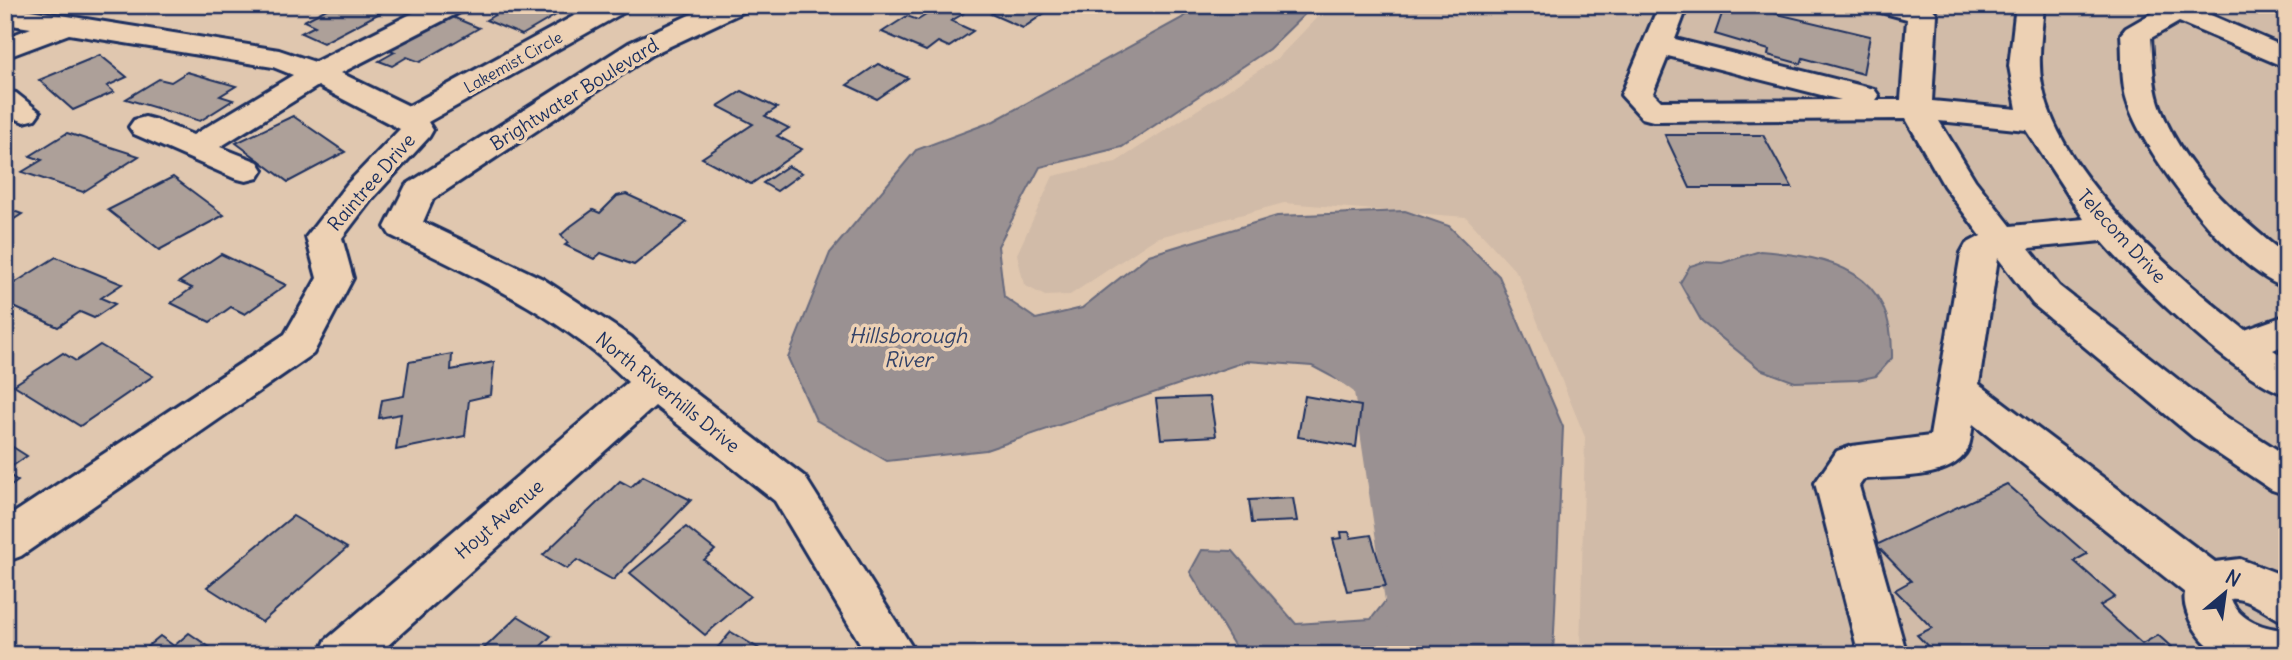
<svg xmlns="http://www.w3.org/2000/svg" width="2292" height="660" font-family="Delius,sans-serif">
<rect width="100%" height="100%" fill="#e0c7af"/>
<filter id="ink" filterUnits="userSpaceOnUse"><feTurbulence type="fractalNoise" baseFrequency=".0143" numOctaves="2"/><feDisplacementMap in="SourceGraphic" scale="14" xChannelSelector="R" yChannelSelector="G"/><feConvolveMatrix kernelMatrix="1 2 1 2 8 2 1 2 1" color-interpolation-filters="sRGB"/></filter>
<g filter="url(#ink)">
<path fill="#d1bba8" d="M1329,5H2287V655H1580L1585,437L1518,274L1466,217L1284,203L1156,238L1070,295L1045,296L1024,285L1017,254L1053,176L1116,162L1278,58Z"/>
<g fill="#9a9192" stroke="#676a7d" stroke-width="2">
<path d="M1196,5H1314L1269,49L1122,147L1040,167L998,246L1004,297L1036,319L1082,308L1149,255L1277,216L1405,211L1449,226L1499,276L1563,427L1553,655H1240L1190,572L1202,550L1233,551L1296,624L1371,619L1403,579L1408,417L1312,366L1247,361L986,450L887,461L816,420L788,358L830,253L916,150L994,121L1182,18Z"/>
<path d="M1760,251C1833,257 1894,271 1892,358L1876,376L1858,380L1795,382L1760,369L1702,322L1680,283L1690,266L1703,262L1722,263Z"/>
</g>
<g fill="none" stroke-linecap="round" stroke-linejoin="round">
<path fill="#9a9192" fill-rule="evenodd" d="M1341,337C1366,345 1393,359 1405,382L1457,655H1393L1354,392L1323,369L1315,356L1323,343Z"/>
</g>
<g fill="#ada099" stroke="#1b2f5e" stroke-width="2">
<path d="M334,5H395L323,43L301,33L315,26L304,21Z"/>
<path d="M512,5H573L522,35L486,20Z"/>
<path d="M942,5L963,14L951,21L973,31L949,47L938,42L926,51L882,32L907,16L918,20Z"/>
<path d="M1004,5H1056L1023,28L991,14Z"/>
<path d="M1725,5H1740L1870,36L1863,74L1803,58L1801,64L1768,55L1769,50L1715,34Z"/>
<path d="M443,13L479,28L420,62L407,57L392,66L379,61L395,52L383,47Z"/>
<path d="M100,55L127,77L107,86L114,92L73,110L39,80Z"/>
<path d="M878,64L908,78L877,99L847,85Z"/>
<path d="M187,72L236,86L220,96L233,100L200,121L126,99L159,79L171,82Z"/>
<path d="M742,91L777,108L765,116L789,128L777,136L802,149L751,184L702,158L753,124L718,106Z"/>
<path d="M293,116L345,152L288,182L236,143Z"/>
<path d="M67,133L139,156L83,192L22,172L42,160L30,156Z"/>
<path d="M1665,135H1763L1792,188H1690Z"/>
<path d="M788,166L802,173L777,191L763,183Z"/>
<path d="M173,177L224,215L159,250L108,210Z"/>
<path d="M626,194L687,222L634,265L601,253L594,259L565,245L568,243L561,235L571,226L593,210L600,213L617,196Z"/>
<path d="M5,208L22,214L5,225Z"/>
<path d="M221,254L286,285L245,314L231,307L210,322L171,303L192,288L179,282Z"/>
<path d="M56,257L122,284L101,298L115,304L94,318L80,312L58,327L5,303V289Z"/>
<path d="M100,345L153,376L80,426L14,385L63,353L76,361Z"/>
<path d="M452,354L451,370L494,362L491,395L469,400L465,436L396,450L401,414L379,418L382,400L404,396L409,362Z"/>
<path d="M1305,396L1361,406L1356,447L1298,437Z"/>
<path d="M1210,397L1216,436L1161,439L1156,399Z"/>
<path d="M5,442L27,456L5,471Z"/>
<path d="M5,472L18,481L5,490Z"/>
<path d="M643,476L691,500L613,580L577,560L567,569L543,555L620,481L631,487Z"/>
<path d="M2007,484L2087,554L2074,561L2115,597L2100,606L2142,644L2158,635L2180,655H1936L1917,635L1932,628L1895,590L1911,581L1876,545Z"/>
<path d="M1293,498L1297,521L1252,523L1249,500Z"/>
<path d="M293,516L347,548L262,622L207,587Z"/>
<path d="M686,527L715,550L704,560L750,596L705,635L630,573Z"/>
<path d="M1341,532H1349L1351,538L1371,535L1386,586L1347,591L1333,539L1342,538Z"/>
<path d="M518,616L551,636L532,655H477Z"/>
<path d="M731,632L770,655H711Z"/>
<path d="M189,633L215,651L211,655H137L160,636L174,646Z"/>
</g>
<g fill="none" stroke-linecap="round" stroke-linejoin="round">
<g stroke="#1b2f5e" stroke-width="6">
<g id="minor">
<path d="M429,5H466L462,11L341,73L409,106L594,5H630L626,11L428,122L433,130L429,137L371,200L342,238L353,278L313,354L21,556L5,562V519L285,334L317,278L306,237L347,184L400,129L318,86L220,147L258,162L263,170L258,178L246,181L234,178L134,134L129,127L134,120L145,117L156,120L193,135L293,75L273,67L69,34L5,58V38L31,28L5,24V6L279,50L315,62Z"/>
<path d="M711,5H749L745,11L651,55L433,199L423,222L543,279L631,337L668,372L805,477L917,655H867L775,501L655,406L377,655H319L326,640L628,382C561,315 475,277 390,235L385,227L406,185L629,43Z"/>
<path d="M1659,5H1688L1675,39L1874,89L1879,96L1876,100H1901L1907,19L1877,11L1873,5L1932,8L1937,14L1932,101L2017,109L2009,66L2016,5H2044C2042,32 2037,59 2042,85C2058,173 2167,268 2235,322L2245,330L2287,315V344L2273,350L2287,359V395C2236,379 2138,283 2102,241L2029,248L2059,286L2223,415L2287,456V495L2272,490L2193,437L2033,304L1998,258L1979,384L2215,562L2240,559L2287,577V623C2268,616 2250,597 2231,599C2239,621 2265,629 2287,630V655C2268,655 2243,659 2225,655C2203,649 2181,614 2185,593L1973,424C1971,434 1971,447 1964,455C1945,480 1893,476 1864,479L1859,486L1907,655H1859L1815,483L1837,451L1852,446L1930,436L1961,253L1966,244L1981,236L1944,186L1906,119L1653,121L1642,118L1621,95ZM1668,56L1841,100L1661,101L1653,93ZM1939,121L2026,130L2084,219L2011,226L1975,180Z"/>
<path d="M2166,5H2202L2199,10L2287,48V68L2179,22L2151,38C2153,59 2152,82 2159,103C2179,165 2236,216 2287,256V288C2233,272 2145,156 2128,104C2120,82 2123,57 2121,34L2126,28Z"/>
<path d="M5,91L16,93L40,112L35,119L24,122L5,114Z"/>
</g>
</g>
<use href="#minor" fill="#edd1b4" fill-rule="evenodd"/>
</g>
</g>
<g text-anchor="middle" dominant-baseline="central" stroke-width="7" stroke-linejoin="round" paint-order="stroke">
<g font-size="16" fill="#1b2f5e" stroke="#edd1b4">
<text transform="translate(513 62) rotate(-29)">Lakemist Circle</text>
</g>
<g font-size="19" fill="#1b2f5e" stroke="#edd1b4">
<text transform="translate(574 94) rotate(-32)">Brightwater Boulevard</text>
<text transform="translate(371 182) rotate(-49)">Raintree Drive</text>
<text transform="translate(2122 236) rotate(47)">Telecom Drive</text>
<text transform="translate(668 392) rotate(39)">North Riverhills Drive</text>
<text transform="translate(499 519) rotate(-41)">Hoyt Avenue</text>
</g>
<g font-size="21" font-style="italic" fill="#344368" stroke="#edd1b4">
<text x="908" y="335">Hillsborough<tspan x="908" dy="24">River</tspan></text>
</g>
</g>
<rect width="2292" height="660" fill="none" stroke="#edd1b4" stroke-width="28"/>
<rect x="14" y="14" width="2264" height="632" fill="none" stroke="#1b2f5e" stroke-width="2.5" filter="url(#ink)"/>
<g transform="translate(2225 593) rotate(29)" stroke="#edd1b4" stroke-width="5" paint-order="stroke">
<path d="M0-5L12 26L0 18L-12 26Z" fill="#1b2f5e"/>
<text y="-10" font-size="19" font-weight="bold" text-anchor="middle" fill="#1b2f5e">N</text>
</g>
</svg>
